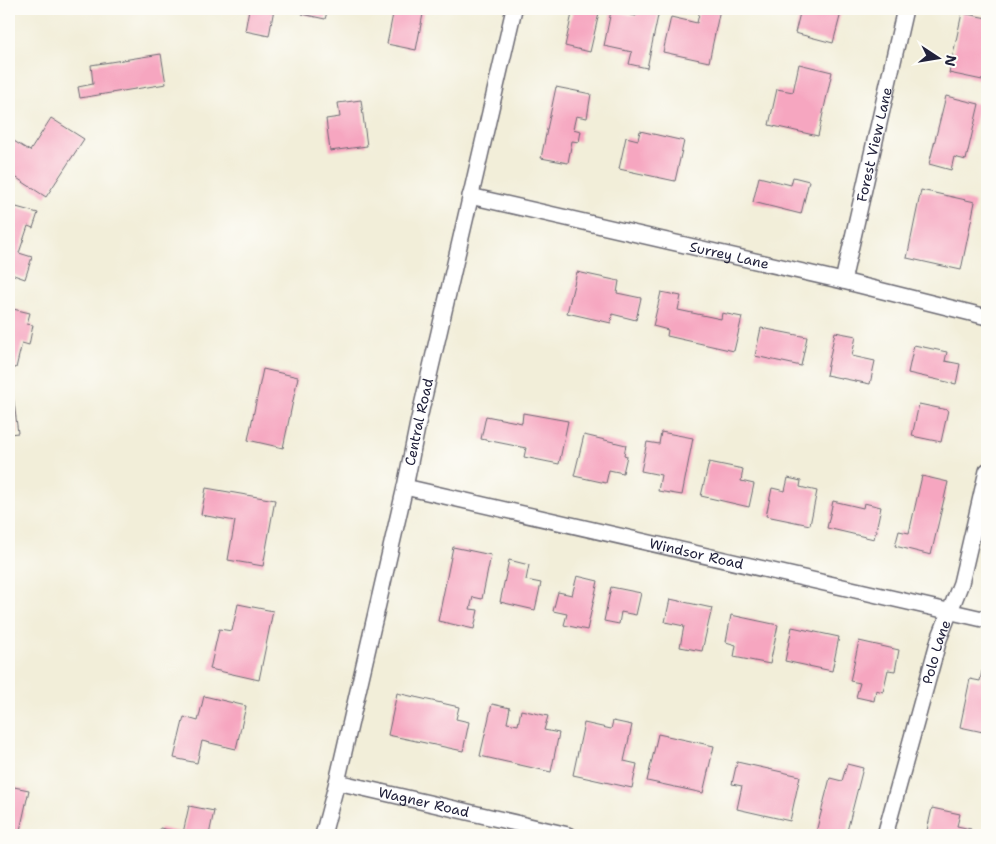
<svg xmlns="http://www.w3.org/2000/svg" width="996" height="844" font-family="'Shantell Sans',sans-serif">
<rect width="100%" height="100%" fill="#fdfcf7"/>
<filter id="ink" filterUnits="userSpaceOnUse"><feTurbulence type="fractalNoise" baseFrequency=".02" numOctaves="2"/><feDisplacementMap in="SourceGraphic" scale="10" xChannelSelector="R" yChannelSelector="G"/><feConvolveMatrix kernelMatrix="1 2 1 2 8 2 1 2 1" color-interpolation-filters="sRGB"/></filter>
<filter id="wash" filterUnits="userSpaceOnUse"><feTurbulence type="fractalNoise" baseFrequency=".0096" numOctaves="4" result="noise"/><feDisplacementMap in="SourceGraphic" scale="20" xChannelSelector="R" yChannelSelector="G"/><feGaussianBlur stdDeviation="1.12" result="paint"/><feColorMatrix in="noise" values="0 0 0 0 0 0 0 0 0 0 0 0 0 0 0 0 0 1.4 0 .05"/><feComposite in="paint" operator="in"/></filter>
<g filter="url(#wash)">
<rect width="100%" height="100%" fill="#f2eed9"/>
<g id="blocks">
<g fill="#f6a6c0">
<path d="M249,9H274L269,36L245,31Z"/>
<path d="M303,9H328L325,19L302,14Z"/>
<path d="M394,9H424L416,50L387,44Z"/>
<path d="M573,9H600L590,52L565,46Z"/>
<path d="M638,9L659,11L647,68L629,64L632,52L604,46L611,11L636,16Z"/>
<path d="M700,9H720L709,62L663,52L671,17L697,23Z"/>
<path d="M801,9H842L833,43L795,33Z"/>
<path d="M962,13L987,18V81L949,73Z"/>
<path d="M161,54L166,84L80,98L78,87L93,84L91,65Z"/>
<path d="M799,64L832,72L818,136L769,125L777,89L793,92Z"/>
<path d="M556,87L591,94L587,118L576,116L573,129L581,131L579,142L572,141L568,163L541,158Z"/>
<path d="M946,96L979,104L966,160L954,157L951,170L929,164Z"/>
<path d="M361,100L367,146L330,151L326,119L340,117L338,103Z"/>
<path d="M51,118L84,139L46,197L9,173V138L30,151Z"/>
<path d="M640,131L684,141L675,181L619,169L626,137L638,140Z"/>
<path d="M759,177L791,185L793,177L809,181L801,214L753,202Z"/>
<path d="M921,190L975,202L961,270L907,258Z"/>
<path d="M9,205L38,213L33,228L28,226L19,253L32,257L25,279L11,274L9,280Z"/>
<path d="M577,272L619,281L617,293L641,298L636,320L612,314L611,323L567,313Z"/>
<path d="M661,292L681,296L678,310L721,319L722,313L742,317L734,351L667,336L668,330L653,326Z"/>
<path d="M9,308L30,313L27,324L33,325L29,345L22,343L16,368L9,367Z"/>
<path d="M761,328L807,337L801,366L755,356Z"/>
<path d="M835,332L856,336L852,356L875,361L870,384L826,375Z"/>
<path d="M914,345L947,352L945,361L960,364L956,384L908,373Z"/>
<path d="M263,369L298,377L283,448L248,440Z"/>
<path d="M13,395L18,433L9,434V396Z"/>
<path d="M919,404L948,410L941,442L912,436Z"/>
<path d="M523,413L568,421L559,464L524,457L526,448L481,439L486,416L522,423Z"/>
<path d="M661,432L693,438L682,495L658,491L661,475L641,471L647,442L659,444Z"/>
<path d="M584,435L626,445L624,455L627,456L623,473L609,470L606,483L574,476Z"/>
<path d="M709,462L743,469L741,481L754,484L749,507L701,496Z"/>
<path d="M922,476L948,482L931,555L895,546L899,531L909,533Z"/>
<path d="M788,478L801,481L800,487L817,491L810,525L766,516L772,488L785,491Z"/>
<path d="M206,488L275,500L263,566L228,560L235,521L201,515Z"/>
<path d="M833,501L863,508L864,503L881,507L874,539L827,528Z"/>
<path d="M453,547L491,555L482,599L473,597L470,609L478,610L474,629L438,621Z"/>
<path d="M509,560L529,565L526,580L541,583L535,610L500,602Z"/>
<path d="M577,576L598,581L587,630L564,625L567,614L553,611L558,592L572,595Z"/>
<path d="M611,587L641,593L636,615L621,612L619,624L604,621Z"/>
<path d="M670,599L712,608L702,651L680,647L684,626L665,622Z"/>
<path d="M238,604L273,611L259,680L210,669L219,629L232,631Z"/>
<path d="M731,615L778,625L770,664L734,657L736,645L726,642Z"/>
<path d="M792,627L839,637L832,671L785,661Z"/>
<path d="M859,641L899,650L895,671L888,670L883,692L876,690L874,701L856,697L860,683L850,681Z"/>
<path d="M982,671L987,672V722L985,721L983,732L960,727L970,679L980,681Z"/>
<path d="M397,693L459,707L456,719L469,722L463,751L388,735Z"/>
<path d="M204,696L246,706L236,749L202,741L197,763L174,758L184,717L198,721Z"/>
<path d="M492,704L510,708L507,723L518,725L521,710L548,716L544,730L559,733L551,772L480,756Z"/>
<path d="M613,721L632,725L624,761L637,764L632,788L573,775L584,723L611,729Z"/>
<path d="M658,734L714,746L703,793L647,781Z"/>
<path d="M737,762L800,776L790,821L737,809L742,786L732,784Z"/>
<path d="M847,764L863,768L846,835H830L816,832L830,778L842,781Z"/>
<path d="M9,786L29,790L19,835L9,834Z"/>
<path d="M189,806L214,811L209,835H158L160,828L183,833Z"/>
<path d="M932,808L960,814L957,826L971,829L970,835H926Z"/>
</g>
</g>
</g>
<g filter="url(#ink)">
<use href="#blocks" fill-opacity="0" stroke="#6b6972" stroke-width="1"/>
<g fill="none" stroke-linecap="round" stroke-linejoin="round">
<g stroke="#6b6972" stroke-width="18">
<g id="minor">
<path id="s1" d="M470,196L843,281L987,317"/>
<path id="s2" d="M843,281L905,9"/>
<path id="s3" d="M405,487L987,620"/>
<path id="s4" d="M337,782L568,835"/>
<path id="s5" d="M323,835L337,782L405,487L418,423L514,9"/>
<path id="s6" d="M885,835L939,639L961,583L987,471"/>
</g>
</g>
<use href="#minor" stroke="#fff" stroke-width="15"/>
</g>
</g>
<g text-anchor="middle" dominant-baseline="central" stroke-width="4.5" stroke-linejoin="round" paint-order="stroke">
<g font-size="14" fill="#22223b" stroke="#fdfcf7">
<text stroke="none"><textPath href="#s2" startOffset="140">Forest View Lane</textPath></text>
<text stroke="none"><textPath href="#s1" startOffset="266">Surrey Lane</textPath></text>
<text stroke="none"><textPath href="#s5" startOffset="424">Central Road</textPath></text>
<text stroke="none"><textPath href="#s3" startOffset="299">Windsor Road</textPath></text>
<text stroke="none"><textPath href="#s6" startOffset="190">Polo Lane</textPath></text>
<text stroke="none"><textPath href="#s4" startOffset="89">Wagner Road</textPath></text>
</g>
</g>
<rect width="996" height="844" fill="none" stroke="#fdfcf7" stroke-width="30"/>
<g transform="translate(938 58) rotate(102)" stroke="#fdfcf7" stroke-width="4" paint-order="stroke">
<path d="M0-4L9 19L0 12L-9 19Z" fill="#22223b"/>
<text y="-8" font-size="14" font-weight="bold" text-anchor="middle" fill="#22223b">N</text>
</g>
</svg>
